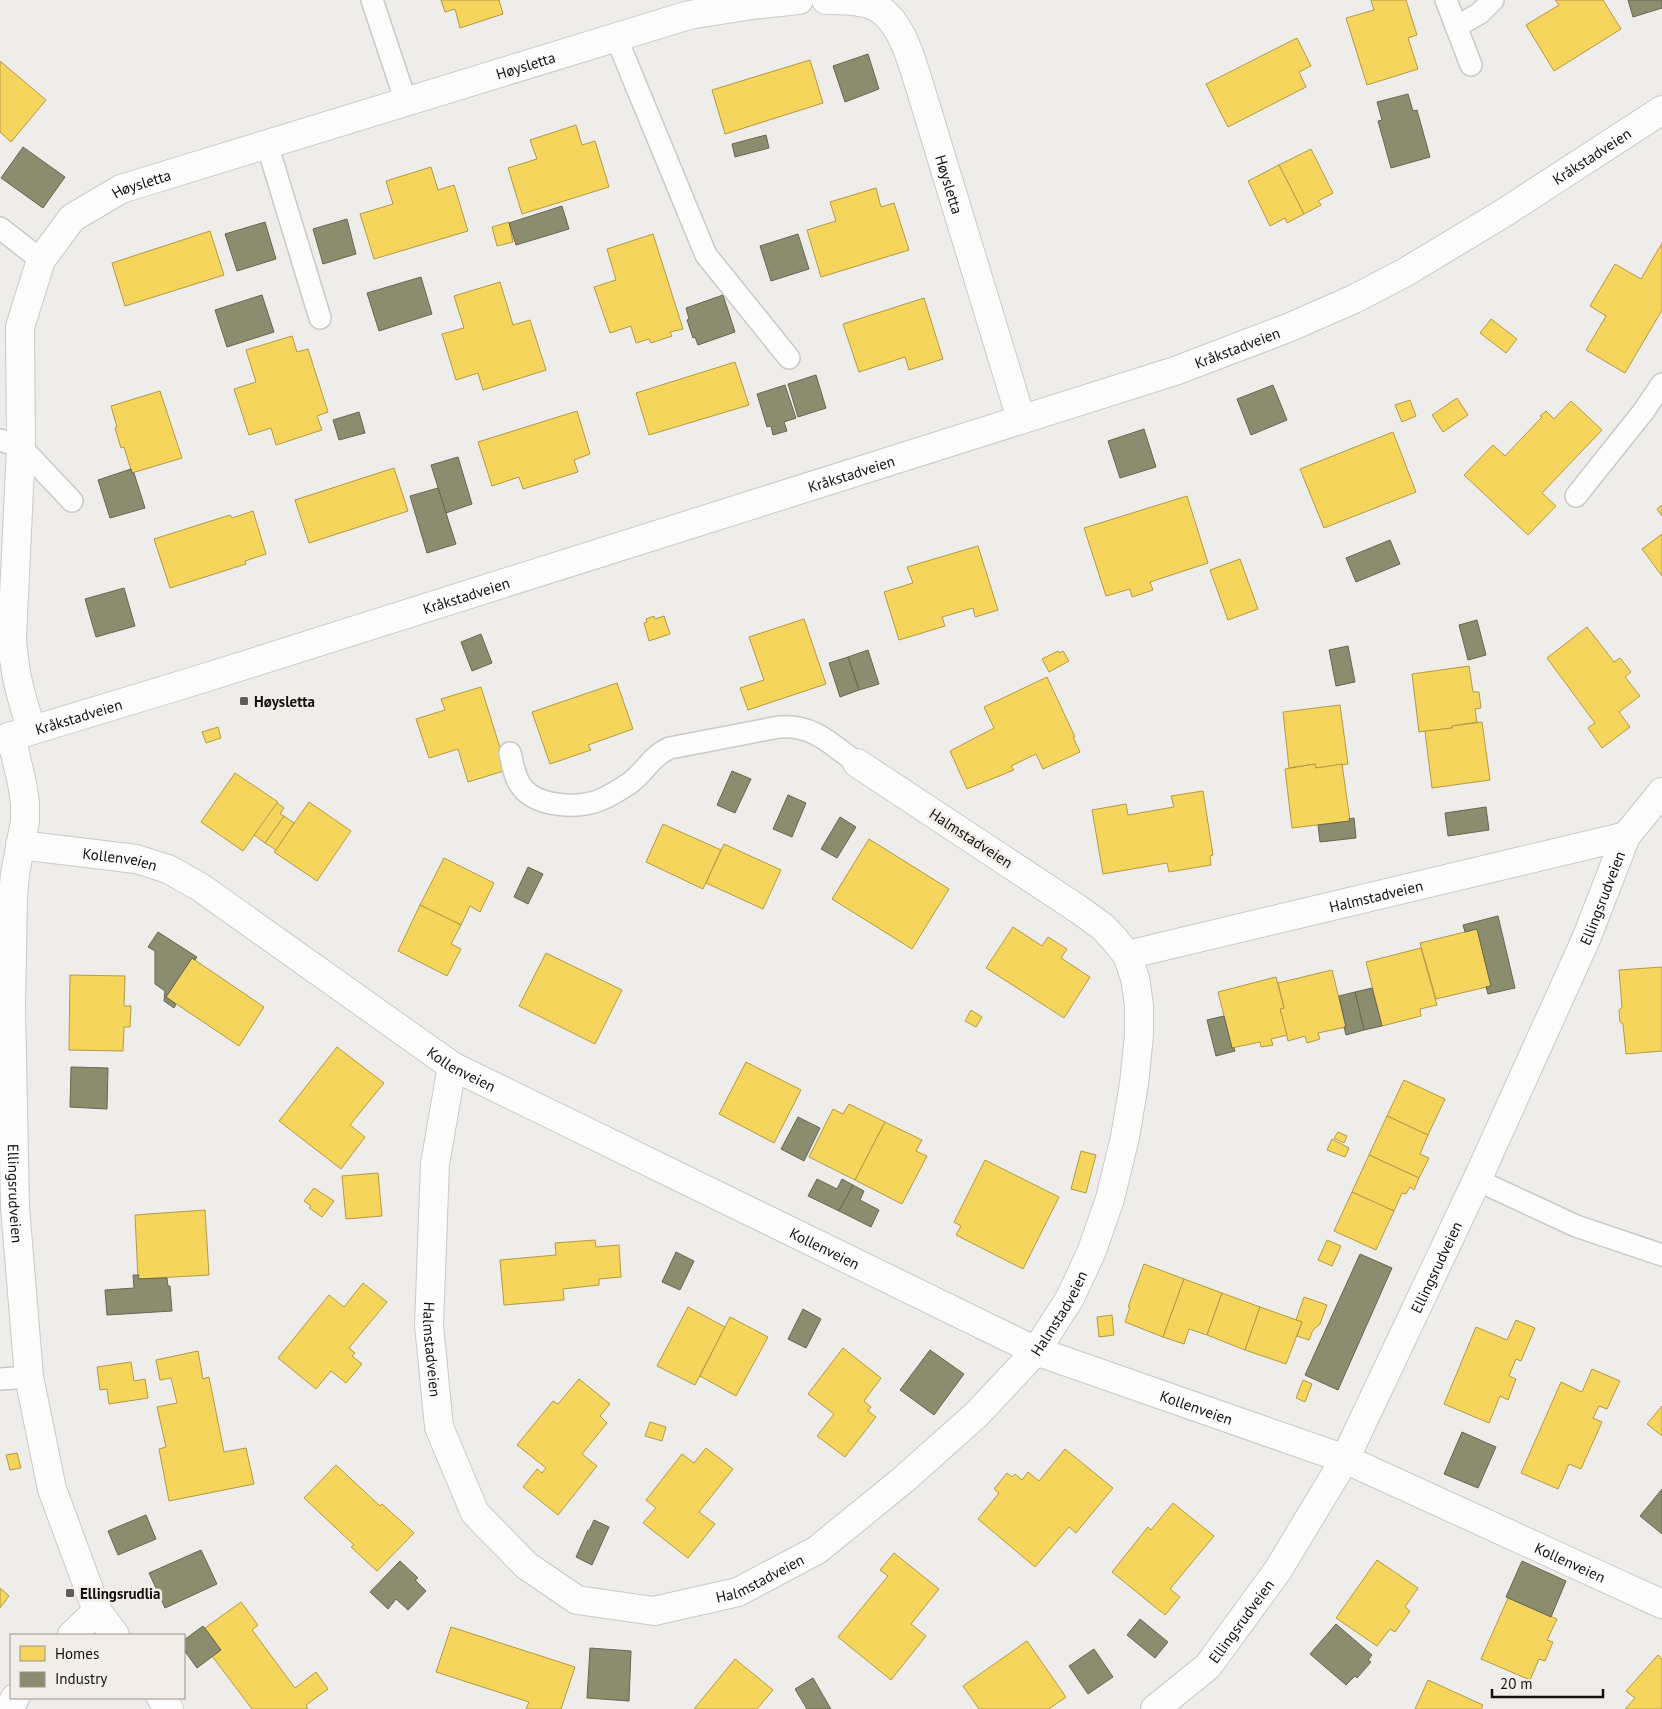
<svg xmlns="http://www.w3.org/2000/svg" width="1662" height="1709" font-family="'PT Sans',sans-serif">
<rect width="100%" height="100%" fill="#efedea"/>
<g fill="#f6d55c" stroke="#b29a45">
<path d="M441,0H499L503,14L460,28L455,9L445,12Z"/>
<path d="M1371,0H1406L1417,35L1408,38L1418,69L1367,85L1346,18L1374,10Z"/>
<path d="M1555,0H1603L1621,29L1554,71L1526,25L1559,5Z"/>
<path d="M1297,38L1311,66L1299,72L1306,87L1228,127L1206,84Z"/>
<path d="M810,60L823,103L725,134L712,90Z"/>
<path d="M0,61L46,100L11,142L0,132Z"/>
<path d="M576,125L582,145L595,141L609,187L522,214L508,168L537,159L530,140Z"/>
<path d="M1311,149L1333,193L1318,201L1321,205L1304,214L1279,165Z"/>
<path d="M1279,165L1304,214L1287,223L1285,218L1270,226L1248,181Z"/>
<path d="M431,167L438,190L454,185L468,231L374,259L360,214L393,204L386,181Z"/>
<path d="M876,188L881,207L894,203L909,250L821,277L807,230L836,221L830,202Z"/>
<path d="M509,222L513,242L497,246L492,227Z"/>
<path d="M210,231L224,275L125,306L112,263Z"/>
<path d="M653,234L683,329L670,332L672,336L651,343L649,339L636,343L631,326L610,333L594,287L616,280L607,249Z"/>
<path d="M1662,243V310L1625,373L1586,350L1606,316L1590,306L1615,264L1641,279Z"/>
<path d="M500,282L513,325L530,320L546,370L483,390L478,373L456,380L442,334L464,328L454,296Z"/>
<path d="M924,298L943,359L909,370L905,357L859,372L843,324Z"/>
<path d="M1491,319L1517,339L1506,353L1480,333Z"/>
<path d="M292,336L297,352L308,349L328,412L317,416L322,430L276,445L271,428L249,435L234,389L256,382L246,350Z"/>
<path d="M735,362L749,405L649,435L636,393Z"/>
<path d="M160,391L182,458L132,473L124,447L121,448L115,428L117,427L111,406Z"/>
<path d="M1457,398L1468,415L1443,432L1432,415Z"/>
<path d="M1410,400L1416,416L1402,422L1395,405Z"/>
<path d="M1571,401L1602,430L1542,493L1556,506L1528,535L1464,475L1493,445L1505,456L1542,417L1540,416L1546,411L1554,419Z"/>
<path d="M577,411L590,454L574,460L578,472L523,489L519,477L492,486L478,442Z"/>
<path d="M1393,432L1416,492L1324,528L1300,469Z"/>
<path d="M394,468L408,511L309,543L295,500Z"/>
<path d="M1187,496L1208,563L1150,582L1153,590L1132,597L1130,589L1106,596L1084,528Z"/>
<path d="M1662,505V516L1657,509Z"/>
<path d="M253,511L266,554L245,561L246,564L170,588L154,539L230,515L232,518Z"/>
<path d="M1662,534V576L1642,549Z"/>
<path d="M978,546L998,610L975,617L973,608L942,617L945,626L899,640L884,592L913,583L907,567Z"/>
<path d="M1240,559L1258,609L1228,620L1210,570Z"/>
<path d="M654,616L655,619L664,616L670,634L649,641L644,623L647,622L646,619Z"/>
<path d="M804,619L826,684L748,710L740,688L764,680L749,637Z"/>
<path d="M1587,627L1614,662L1620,658L1631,672L1625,677L1640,696L1619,712L1630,727L1602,748L1588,728L1595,723L1547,658Z"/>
<path d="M1058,651L1059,653L1063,651L1069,661L1049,672L1042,659Z"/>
<path d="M1469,666L1473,692H1479L1481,708L1475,709L1477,722L1452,726V728L1419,732L1412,674Z"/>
<path d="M1047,677L1075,737H1073L1080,752L1043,769L1036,754L1011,766L1014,770L967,789L950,751L994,728L984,707Z"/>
<path d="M617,683L633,729L588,745L591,750L550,764L532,712Z"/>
<path d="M481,687L507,770L468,782L458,749L429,758L416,719L445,710L441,699Z"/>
<path d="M1340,705L1348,764L1316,768L1315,764L1289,768L1283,712Z"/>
<path d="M1482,722L1490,780L1432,788L1425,731L1452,728V726Z"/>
<path d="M218,727L221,738L206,743L202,732Z"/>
<path d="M1315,764L1316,768L1342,764L1350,821L1292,828L1285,769Z"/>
<path d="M235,773L278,802L243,851L201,822Z"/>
<path d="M1203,791L1213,855L1210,856L1211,865L1169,872L1167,863L1103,874L1092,810L1126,804L1128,815L1174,807L1171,796Z"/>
<path d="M309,802L351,831L317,881L274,852Z"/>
<path d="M277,803L284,808L280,814L284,816L265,843L254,835Z"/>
<path d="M284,816L294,823L276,850L265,843Z"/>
<path d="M663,824L721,850L703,889L646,862Z"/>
<path d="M869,839L949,889L912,949L832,899Z"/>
<path d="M724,844L781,870L763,909L706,883Z"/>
<path d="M444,858L494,883L480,912L470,906L461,925L420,905Z"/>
<path d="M420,905L461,925L451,944L461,949L447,976L398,951Z"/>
<path d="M1013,927L1042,946L1048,937L1067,949L1061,958L1090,977L1064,1018L986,968Z"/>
<path d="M1477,929L1491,986L1436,999L1420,943Z"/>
<path d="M1421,948L1437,1005L1420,1009L1421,1016L1382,1026L1366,962Z"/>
<path d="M546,953L622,990L595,1044L519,1006Z"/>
<path d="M192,958L264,1007L239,1046L166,997Z"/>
<path d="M1662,967V1051L1626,1054L1623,1024L1620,1022L1619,1010L1622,1007L1619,970Z"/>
<path d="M1332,970L1346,1027L1318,1033L1320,1039L1307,1043L1305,1036L1288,1041L1280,1009L1284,1008L1278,983Z"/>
<path d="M70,975L125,976L124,1006H131L130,1027H124L123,1051L69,1050Z"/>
<path d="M1276,977L1284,1008L1280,1009L1287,1035L1271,1039L1273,1045L1261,1047L1260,1042L1232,1048L1218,992Z"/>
<path d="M971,1010L982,1017L976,1027L965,1021Z"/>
<path d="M337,1047L384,1083L350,1125L365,1137L341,1169L279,1121Z"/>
<path d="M746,1062L801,1090L774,1143L719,1114Z"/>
<path d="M1404,1080L1445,1099L1428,1135L1387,1116Z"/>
<path d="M849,1104L885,1122L855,1180L809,1157L833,1109L843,1114Z"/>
<path d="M1387,1116L1428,1135L1420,1154L1429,1158L1419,1178L1369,1155Z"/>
<path d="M885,1122L922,1140L916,1151L927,1156L902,1204L855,1180Z"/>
<path d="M1338,1132L1347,1136L1344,1143L1334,1138Z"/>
<path d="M1332,1139L1349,1148L1345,1157L1327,1150Z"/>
<path d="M1081,1151L1096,1155L1086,1193L1071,1189Z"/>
<path d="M1369,1155L1419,1178L1414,1190L1410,1187L1406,1194L1402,1193L1394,1211L1352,1192Z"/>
<path d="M985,1160L1059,1197L1023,1269L956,1235L961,1226L954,1222Z"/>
<path d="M378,1173L382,1216L346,1219L342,1176Z"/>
<path d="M314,1188L334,1201L322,1217L309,1208L311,1206L304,1201Z"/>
<path d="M1352,1192L1394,1211L1376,1250L1334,1231Z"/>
<path d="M205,1210L209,1275L138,1279L135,1215Z"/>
<path d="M595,1240L596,1247L619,1245L621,1277L599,1279V1285L563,1289L564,1300L504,1305L500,1260L556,1255L555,1243Z"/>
<path d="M1327,1240L1341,1246L1332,1266L1318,1260Z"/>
<path d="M1144,1264L1184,1279L1163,1337L1125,1322L1130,1307H1128Z"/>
<path d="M1184,1279L1222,1293L1207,1335L1189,1329L1184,1344L1163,1337Z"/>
<path d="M363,1283L387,1302L349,1348L355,1353L352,1356L362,1364L346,1383L331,1371L316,1389L278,1358L329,1295L344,1307Z"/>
<path d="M1222,1293L1260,1307L1245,1350L1207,1335Z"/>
<path d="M1304,1297L1327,1305L1320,1324L1313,1330L1309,1340L1297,1336L1302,1322L1296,1320Z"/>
<path d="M688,1307L725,1327L695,1385L657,1366Z"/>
<path d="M1260,1307L1302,1322L1286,1364L1245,1350Z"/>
<path d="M1112,1315L1114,1335L1099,1337L1097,1317Z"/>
<path d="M730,1317L768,1337L736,1396L700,1376Z"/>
<path d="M1516,1320L1535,1328L1521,1361L1516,1359L1509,1376L1516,1379L1508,1400L1500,1396L1489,1423L1444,1404L1476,1327L1507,1340Z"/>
<path d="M843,1348L881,1378L864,1401L871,1407L868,1411L876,1417L845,1457L817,1436L834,1414L808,1394Z"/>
<path d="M198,1351L203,1379L209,1377L224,1452L246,1448L254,1484L169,1501L159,1449L166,1447L157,1407L177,1403L171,1378L160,1380L156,1360Z"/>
<path d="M131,1362L134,1381L145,1379L148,1398L109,1404L107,1389L100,1390L97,1367Z"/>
<path d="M1592,1369L1620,1381L1607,1409L1599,1406L1593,1418L1602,1422L1581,1469L1569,1464L1558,1489L1521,1473L1561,1382L1582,1392Z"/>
<path d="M579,1379L610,1404L600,1416L607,1423L582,1454L597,1466L558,1515L523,1487L537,1469L542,1473L546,1468L517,1445L553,1401L558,1404Z"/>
<path d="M1303,1380L1312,1384L1305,1402L1296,1398Z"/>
<path d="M1662,1406V1436L1647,1424Z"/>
<path d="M650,1422L666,1427L662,1441L645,1436Z"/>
<path d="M706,1448L733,1469L699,1512L715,1524L688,1558L643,1523L656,1508L646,1500L682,1454L694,1463Z"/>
<path d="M1065,1449L1113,1488L1076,1533L1069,1527L1035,1567L978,1519L999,1493L994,1489L1007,1473L1012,1477L1015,1474L1022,1480L1028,1472L1039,1481Z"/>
<path d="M17,1453L21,1468L10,1470L6,1455Z"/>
<path d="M336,1465L380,1506L382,1504L414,1533L377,1571L351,1547L354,1545L304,1498Z"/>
<path d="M1173,1503L1214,1536L1170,1589L1180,1597L1165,1615L1112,1572L1148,1527L1151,1530Z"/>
<path d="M894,1553L939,1589L911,1624L926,1636L891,1680L838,1637L888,1576L880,1570Z"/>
<path d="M1377,1560L1418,1588L1405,1607L1410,1611L1395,1632L1390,1629L1377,1646L1336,1618Z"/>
<path d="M0,1588L9,1596L0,1608Z"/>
<path d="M1508,1598L1557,1619L1547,1640L1553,1642L1545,1661L1539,1659L1530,1680L1481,1659Z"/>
<path d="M241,1602L258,1625L252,1630L295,1688L316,1672L328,1689L306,1705L308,1709H252L212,1656L221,1650L205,1628Z"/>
<path d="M451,1627L575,1667L561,1709H526L529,1702L436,1672Z"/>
<path d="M1027,1641L1066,1697L1049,1709H979L963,1686Z"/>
<path d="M1658,1655L1662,1659V1709H1625L1635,1698L1626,1691Z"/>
<path d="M735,1659L773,1690L757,1709H694Z"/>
<path d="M1428,1680L1483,1705L1481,1709H1415Z"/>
</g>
<g fill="#8c8c6e" stroke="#676751">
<path d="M1628,0H1662V8L1633,17Z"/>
<path d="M868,54L879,89L845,102L833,66Z"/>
<path d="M1408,94L1413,111L1417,110L1430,157L1391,168L1378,121L1382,120L1377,102Z"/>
<path d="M766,135L769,148L735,157L732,144Z"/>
<path d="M23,147L65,177L43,208L1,178Z"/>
<path d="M562,206L569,229L516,245L509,223Z"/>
<path d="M347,219L356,254L323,264L313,229Z"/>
<path d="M265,222L276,259L237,271L225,234Z"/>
<path d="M798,234L809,269L771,281L760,246Z"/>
<path d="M421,277L432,314L379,331L367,293Z"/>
<path d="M262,295L274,332L227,347L215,310Z"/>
<path d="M723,295L735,332L698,345L695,337L693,338L687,320L689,319L686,308Z"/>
<path d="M816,375L826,408L798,417L788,384Z"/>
<path d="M785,385L796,418L784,422L787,431L773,435L771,426L767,427L757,394Z"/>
<path d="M1273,385L1287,420L1251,435L1237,399Z"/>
<path d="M359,412L365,433L339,440L333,420Z"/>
<path d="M1144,429L1156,467L1120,478L1108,441Z"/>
<path d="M458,457L472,504L446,513L431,465Z"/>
<path d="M131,469L132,473H134L145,508L110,518L98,480Z"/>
<path d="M438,488L456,544L427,553L410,496Z"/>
<path d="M1390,540L1400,564L1356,582L1346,558Z"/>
<path d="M124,588L135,626L96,637L85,599Z"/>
<path d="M1477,620L1486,655L1468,660L1459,625Z"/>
<path d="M481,634L492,663L472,671L461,642Z"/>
<path d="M1348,646L1355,682L1336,686L1329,650Z"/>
<path d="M868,650L879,684L859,690L848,657Z"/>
<path d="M848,657L859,690L840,697L829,663Z"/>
<path d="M732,771L751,779L735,813L717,805Z"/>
<path d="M788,795L806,803L792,837L773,829Z"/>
<path d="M1486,807L1489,830L1448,836L1445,813Z"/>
<path d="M840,817L856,827L837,858L821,849Z"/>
<path d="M1354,818L1356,838L1320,842L1318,825L1350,821L1349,819Z"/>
<path d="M528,867L543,874L528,904L514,897Z"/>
<path d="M1498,916L1515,988L1488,994L1486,987L1491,986L1477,929L1465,932L1463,925Z"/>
<path d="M158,932L197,957L195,960L192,958L166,997L176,1004L174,1008L164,1001L165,991L155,984V951L148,947Z"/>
<path d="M1372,988L1382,1026L1364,1030L1355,992Z"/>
<path d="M1355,992L1364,1030L1346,1035L1344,1027H1346L1339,996Z"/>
<path d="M1224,1016L1232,1048H1234L1235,1051L1216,1056L1207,1020Z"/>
<path d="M71,1067L108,1068L107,1109L70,1107Z"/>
<path d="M798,1117L820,1128L804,1161L781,1149Z"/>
<path d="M817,1179L837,1189L842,1179L853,1185L839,1211L808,1196Z"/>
<path d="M853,1185L864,1191L860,1200L879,1210L871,1227L839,1211Z"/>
<path d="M676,1252L694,1261L680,1290L662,1282Z"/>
<path d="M1360,1254L1392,1268L1338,1390L1305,1375Z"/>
<path d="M133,1275H139L138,1279L167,1278L168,1286H170L172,1311L107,1315L105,1290L134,1288Z"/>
<path d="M803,1309L821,1319L806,1348L788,1339Z"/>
<path d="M930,1350L964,1374L934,1415L900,1390Z"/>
<path d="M1462,1432L1496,1447L1478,1488L1444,1474Z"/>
<path d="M1662,1489V1534L1640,1516Z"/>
<path d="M146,1515L156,1539L118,1555L108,1531Z"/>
<path d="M594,1520L609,1527L592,1565L576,1557L588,1530L589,1531Z"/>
<path d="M201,1550L217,1584L165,1608L149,1573Z"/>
<path d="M400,1561L418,1578L415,1580L426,1591L408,1610L396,1599L388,1609L370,1592Z"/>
<path d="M1522,1561L1566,1581L1551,1617L1506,1597Z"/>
<path d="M1140,1619L1168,1642L1155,1658L1127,1635Z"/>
<path d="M1336,1624L1372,1655L1368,1660L1371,1662L1357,1678L1355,1676L1346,1685L1310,1654Z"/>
<path d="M203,1626L221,1650L197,1668L184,1650V1640Z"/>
<path d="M590,1648L631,1651L629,1701L587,1698Z"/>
<path d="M1094,1649L1113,1677L1088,1694L1069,1666Z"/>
<path d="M813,1678L831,1709H807L795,1689Z"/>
</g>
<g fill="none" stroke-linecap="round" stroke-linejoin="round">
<g stroke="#cbc9c7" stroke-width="24">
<g id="service">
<path d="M372,0L406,102"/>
<path d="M1446,0L1471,65"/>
<path d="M1456,27L1480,13L1493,0"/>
<path d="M616,37L706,255L789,358"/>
<path d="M267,144L320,318"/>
<path d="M0,228L41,260"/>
<path d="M0,440L21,447L72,501"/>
<path d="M1576,496L1643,412L1662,384"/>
<path d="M510,753C513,765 514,776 521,786C536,807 578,809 600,800C610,796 621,789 630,783C645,772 652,755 670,748L779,727C813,724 831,744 857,763"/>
<path d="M1477,1180L1576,1226L1662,1255"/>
<path d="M0,1379L29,1377"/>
</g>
</g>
<g stroke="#cbc9c7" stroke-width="30">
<g id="minor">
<path id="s1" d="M826,0C840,0 855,0 869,4C899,13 911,58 919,84L1021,419"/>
<path id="s2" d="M32,730C21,698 14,672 12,638L21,447L20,327L41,260L72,218L121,189L689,15L752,5L799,0"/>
<path id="s3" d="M11,736L22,783L25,803V821L15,874L13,896L11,1007L15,1207L29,1377L52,1489L97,1611L115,1635"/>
<path id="s4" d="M20,845L136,859L168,869L200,887L452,1066L1036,1351L1345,1459L1662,1604"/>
<path id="s5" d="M1127,955L1626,836"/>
<path id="s6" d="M452,1066L435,1164L429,1325L439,1427L475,1513L527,1566L577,1600L654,1611L738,1592L817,1550L903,1480L977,1414L1036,1351L1070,1298L1091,1253L1110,1199L1125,1137L1134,1084L1139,1035V1005L1135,978L1127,955L1115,940L1103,927L1078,909L857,763"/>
<path d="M72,1635L97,1611"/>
<path d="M161,1698L169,1709"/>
<path d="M9,1709L15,1698"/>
<path id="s7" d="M1155,1709L1208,1666L1278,1570L1345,1459L1477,1180L1586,939L1626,836L1662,792"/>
</g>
</g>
<g stroke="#cbc9c7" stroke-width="30">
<g id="secondary">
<path id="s8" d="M0,740L201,679L1175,371L1288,328L1354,299L1404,273L1502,214L1662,110"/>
</g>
</g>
<use href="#service" stroke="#fdfcfc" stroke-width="21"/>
<use href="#minor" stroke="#fdfcfc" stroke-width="28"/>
<use href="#secondary" stroke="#fdfcfc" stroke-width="28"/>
</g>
<g fill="#5f5d5b" stroke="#f2ede7" stroke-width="2">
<rect x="239" y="696" width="10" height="10" rx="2.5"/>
<rect x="65" y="1588" width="10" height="10" rx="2.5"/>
</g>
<g text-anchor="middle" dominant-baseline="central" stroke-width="5" stroke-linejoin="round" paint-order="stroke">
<g font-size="15" fill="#12100e" stroke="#f2ede7">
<text stroke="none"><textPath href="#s2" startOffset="1008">Høysletta</textPath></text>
<text stroke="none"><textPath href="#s8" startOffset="1702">Kråkstadveien</textPath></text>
<text stroke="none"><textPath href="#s2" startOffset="606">Høysletta</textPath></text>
<text stroke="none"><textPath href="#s1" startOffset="246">Høysletta</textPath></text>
<text stroke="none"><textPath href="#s8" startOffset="1298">Kråkstadveien</textPath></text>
<text stroke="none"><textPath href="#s8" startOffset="892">Kråkstadveien</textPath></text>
<text stroke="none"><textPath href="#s8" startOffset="488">Kråkstadveien</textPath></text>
<text stroke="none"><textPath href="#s8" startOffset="82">Kråkstadveien</textPath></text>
<text transform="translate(971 838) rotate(33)">Halmstadveien</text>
<text stroke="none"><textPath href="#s4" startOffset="101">Kollenveien</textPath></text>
<text stroke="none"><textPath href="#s5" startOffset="256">Halmstadveien</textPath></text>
<text stroke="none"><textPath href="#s7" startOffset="934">Ellingsrudveien</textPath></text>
<text stroke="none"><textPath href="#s4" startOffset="506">Kollenveien</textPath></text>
<text stroke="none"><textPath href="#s3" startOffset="460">Ellingsrudveien</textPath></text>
<text stroke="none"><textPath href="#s4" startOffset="911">Kollenveien</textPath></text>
<text stroke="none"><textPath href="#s7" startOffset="529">Ellingsrudveien</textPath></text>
<text stroke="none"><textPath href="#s6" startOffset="1185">Halmstadveien</textPath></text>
<text stroke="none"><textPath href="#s6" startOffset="285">Halmstadveien</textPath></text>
<text stroke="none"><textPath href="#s4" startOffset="1316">Kollenveien</textPath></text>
<text stroke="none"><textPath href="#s4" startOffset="1721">Kollenveien</textPath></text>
<text stroke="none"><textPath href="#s6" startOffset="780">Halmstadveien</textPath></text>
<text stroke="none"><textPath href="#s7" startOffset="124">Ellingsrudveien</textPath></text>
</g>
<g font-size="15" font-weight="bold" fill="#12100e" stroke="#f2ede7" text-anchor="start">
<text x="254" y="701">Høysletta</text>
<text x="80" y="1593">Ellingsrudlia</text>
</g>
</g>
<rect x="10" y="1634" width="175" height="65" fill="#f2ede7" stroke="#989590"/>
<rect x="20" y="1646" width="25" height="15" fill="#f6d55c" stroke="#989590"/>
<text x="55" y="1659" font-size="15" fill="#12100e">Homes</text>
<rect x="20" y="1672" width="25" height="15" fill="#8c8c6e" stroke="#989590"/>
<text x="55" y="1684" font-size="15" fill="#12100e">Industry</text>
<path d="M1492 1689v8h111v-8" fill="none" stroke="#12100e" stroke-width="2.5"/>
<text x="1500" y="1689" font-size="15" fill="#12100e" stroke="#f2ede7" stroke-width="4" paint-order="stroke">20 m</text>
</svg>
